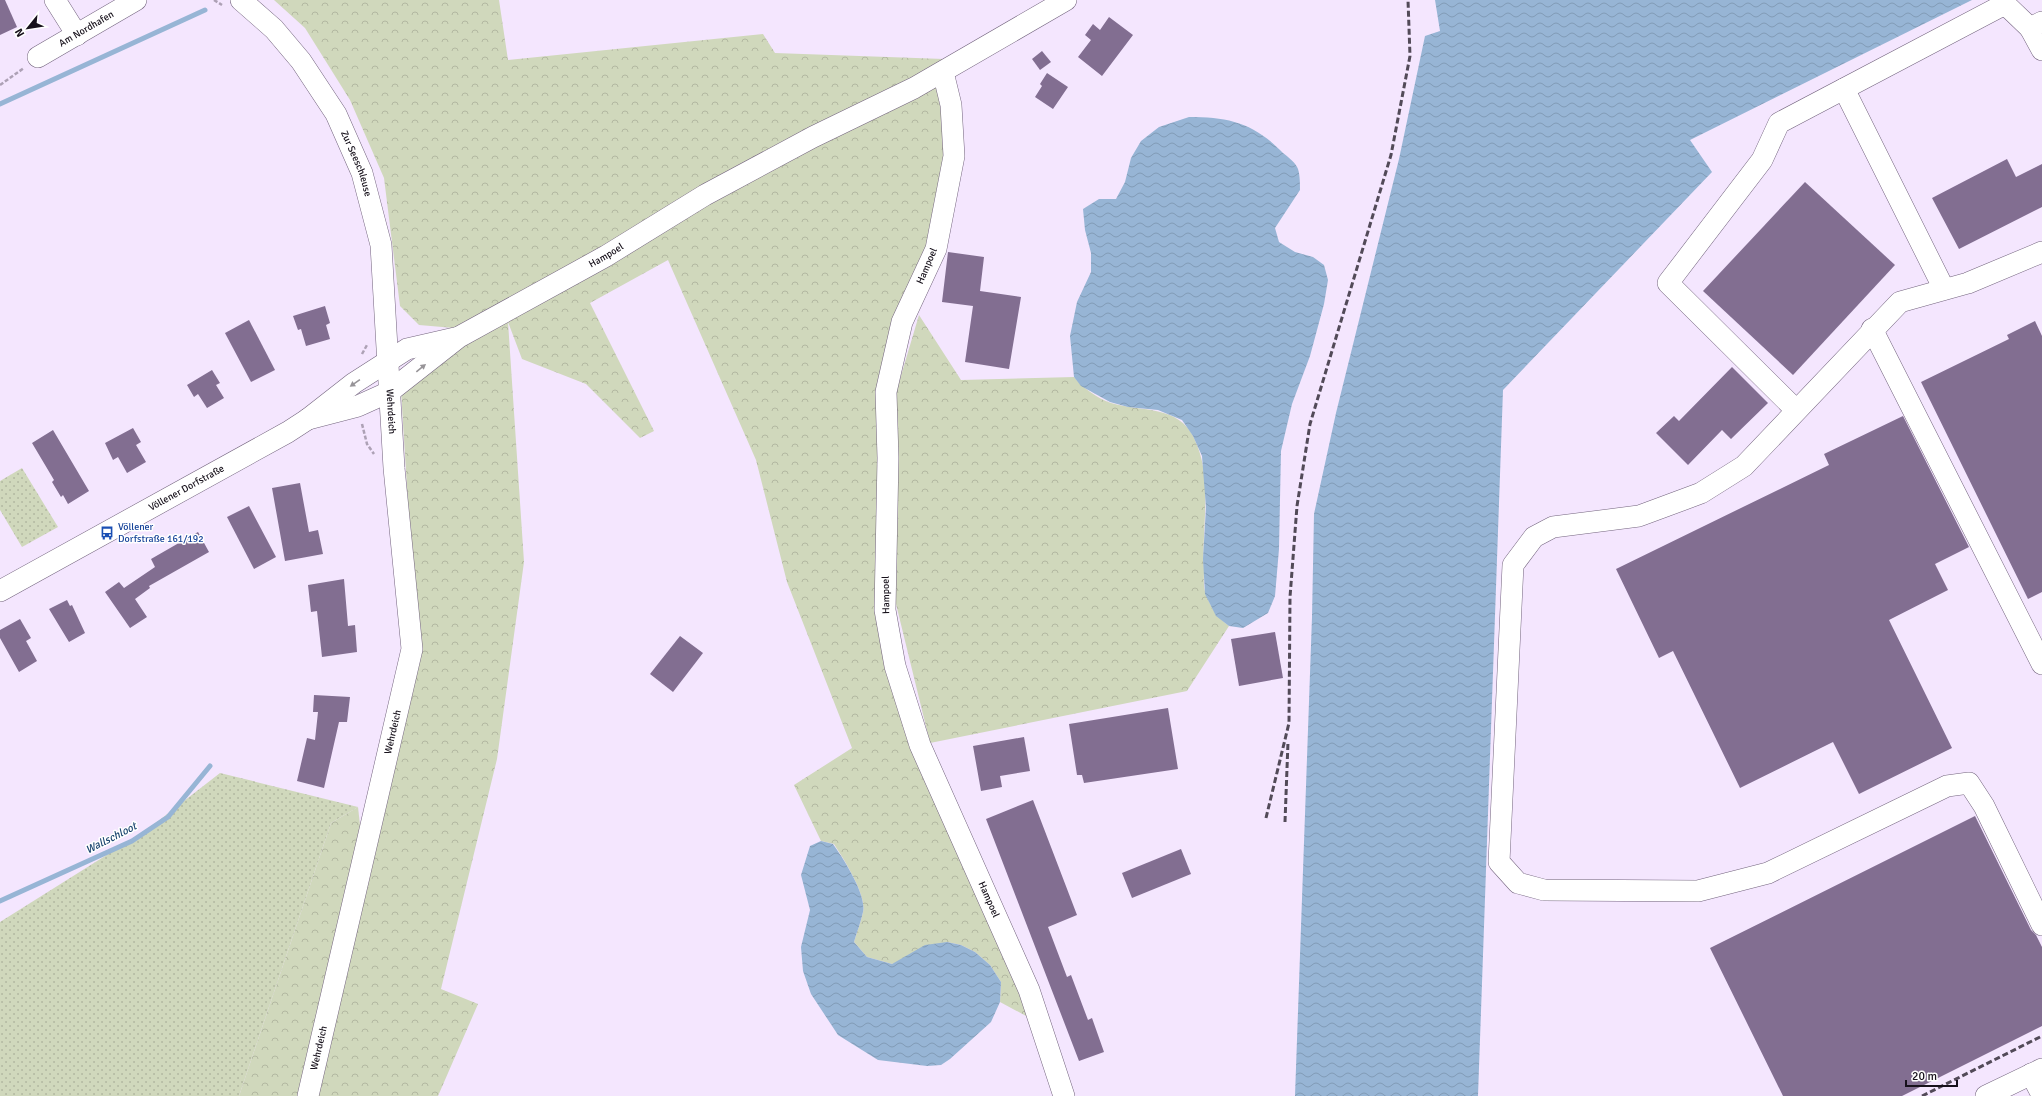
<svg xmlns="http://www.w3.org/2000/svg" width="2042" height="1096" font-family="Signika,sans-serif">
<defs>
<pattern id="grass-dots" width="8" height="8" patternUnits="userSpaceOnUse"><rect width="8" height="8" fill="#d0d8bc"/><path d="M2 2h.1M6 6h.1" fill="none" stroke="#b2b8a1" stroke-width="1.8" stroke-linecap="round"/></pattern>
<pattern id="forest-crowns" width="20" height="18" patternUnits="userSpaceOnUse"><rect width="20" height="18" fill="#d0d8bc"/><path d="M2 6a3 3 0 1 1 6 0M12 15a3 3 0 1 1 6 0" fill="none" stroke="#b2b8a1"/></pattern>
<pattern id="water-waves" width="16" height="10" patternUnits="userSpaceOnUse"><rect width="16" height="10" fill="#97b5d5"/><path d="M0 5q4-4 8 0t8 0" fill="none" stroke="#819bb6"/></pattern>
</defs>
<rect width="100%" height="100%" fill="#f4e6fe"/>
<g fill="url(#grass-dots)">
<path d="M22,468L58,527L22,547L0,510V481Z"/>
<path d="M220,773L358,807L331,823L239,1096H0V922L148,829Z"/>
</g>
<g fill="url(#forest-crowns)">
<path d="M274,0H499L508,60L763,34L775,53L944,59L932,69L944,112L946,157L926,248L894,320L877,612L1028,1017L1000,1002L1001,982L990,965L975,952L961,945L947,942L892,964L867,957L854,942C857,931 861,922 863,912C867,895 843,858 834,844L821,841L794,785L852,748L787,582L756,460L668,260L590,303L654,431L640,438L586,384L522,359L508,322L524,562L497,759L441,989L478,1004L438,1096H315L417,649L401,391L501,302L454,328L419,325L400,306L384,178L350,100L305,28Z"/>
<path d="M919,315L961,380L1074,377C1083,388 1097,398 1111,403C1141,412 1179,405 1194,438C1214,479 1201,526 1204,570C1204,578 1203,588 1206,594C1210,607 1218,618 1229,626L1187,691L930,743L896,604L897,389Z"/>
<path d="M358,807L361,834L299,1096H239L331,823Z"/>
</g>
<g fill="url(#water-waves)">
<path d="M1435,0H1972L1690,140L1712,172L1503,390L1478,1096H1295L1312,617L1314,514L1336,413L1399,159L1425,36L1440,31Z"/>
<path d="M1189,117C1229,117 1254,123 1283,153C1288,157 1296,163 1298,169C1300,175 1300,184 1300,190L1275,228L1279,242L1295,252L1313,257L1324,265L1328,280L1324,304L1310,356L1292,404L1281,451L1279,549L1275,596L1268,613L1243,628L1229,626L1216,616L1205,594L1203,559L1206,507L1204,482L1202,456L1193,436L1182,420L1158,410L1128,407L1110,402L1081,386L1074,377L1070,336L1077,302L1091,272V253L1085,230L1083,209L1099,199H1116L1125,182L1131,158L1141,141L1159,127Z"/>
<path d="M821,841L833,844C843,858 867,895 863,912C861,922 857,931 854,942L867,957L892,964L925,945L947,942L961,945L975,952L990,965L1001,982L1000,1002L991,1022L950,1059L941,1065L927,1066L878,1060L838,1035L811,994L803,971L801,947L810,910L801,875L810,846Z"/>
</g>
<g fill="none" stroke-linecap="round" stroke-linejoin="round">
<g stroke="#97b5d5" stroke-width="5">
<path d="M0,104L205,10"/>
<path d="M0,901L132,841L168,817L210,766"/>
</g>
</g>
<g fill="#826e91">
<path d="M0,0H5L17,27L0,35Z"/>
<path d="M1109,17L1133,35L1102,76L1078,57L1091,40L1085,35L1093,24L1100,30Z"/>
<path d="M1042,51L1051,62L1040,70L1032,59Z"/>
<path d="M1047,73L1068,87L1053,109L1035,97L1042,86L1040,84Z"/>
<path d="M2007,159L2016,177L2042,164V207L1959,249L1932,198Z"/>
<path d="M1805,182L1895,265L1793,375L1703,291Z"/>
<path d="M948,252L984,257L980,291L1021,297L1009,369L965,362L973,306L942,302Z"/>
<path d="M325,306L330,323L326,325L330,339L306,346L301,329L298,330L293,316Z"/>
<path d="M249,320L275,370L251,382L225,333Z"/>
<path d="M2035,321L2042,336V592L2028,599L1921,382L2009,339L2007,335Z"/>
<path d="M1732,367L1768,403L1731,439L1722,430L1688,465L1656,433L1674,416L1679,421Z"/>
<path d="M212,370L220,383L216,385L224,398L207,408L198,394L194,397L187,385Z"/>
<path d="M1903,416L1969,547L1935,564L1948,590L1889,620L1952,748L1859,794L1833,742L1740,788L1673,651L1659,658L1616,569L1829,465L1824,454Z"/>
<path d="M133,428L141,442L136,445L146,462L127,473L118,457L113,460L105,443Z"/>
<path d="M53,430L89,491L68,504L63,495L61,497L52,482L54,480L32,443Z"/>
<path d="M300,483L309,532L318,530L323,554L285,561L272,488Z"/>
<path d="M249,506L276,557L254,569L227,517Z"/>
<path d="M198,532L209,552L149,586L150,588L135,599L147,617L130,628L105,592L119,582L124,588L155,567L151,559Z"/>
<path d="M344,579L348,626L355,625L357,652L322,657L317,611L311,612L308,585Z"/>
<path d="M67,600L70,606L72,605L85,633L69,642L49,609Z"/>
<path d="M20,619L31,638L26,641L37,661L19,672L0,638V630Z"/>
<path d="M1275,632L1283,678L1239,686L1231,639Z"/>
<path d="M680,636L703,653L673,692L650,674Z"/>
<path d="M314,695L350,697L347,722H339L324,788L297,781L307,738L315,740L318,712H313Z"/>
<path d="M1168,708L1178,769L1084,783L1082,775H1077L1069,724Z"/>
<path d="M1024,737L1030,771L1000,776L1002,787L981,791L973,746Z"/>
<path d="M1033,800L1077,915L1048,927L1067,977L1071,975L1088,1020L1092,1018L1104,1052L1079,1061L986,819Z"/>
<path d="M1975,816L2031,930L2036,935L2042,947V1026L1902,1096H1783L1710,948Z"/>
<path d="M1181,849L1191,874L1132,898L1122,873Z"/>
</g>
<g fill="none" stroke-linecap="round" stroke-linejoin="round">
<g stroke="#73647e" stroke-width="22">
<g id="minor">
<path d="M55,0L77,35"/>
<path id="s1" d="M241,0L274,29L301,61L336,114L362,173L381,245L394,468L412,649L308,1096"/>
<path d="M2042,22L2030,28L2042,50"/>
<path id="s2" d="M38,57L136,0"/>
<path id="s3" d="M943,72L951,105L954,156L936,249L902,322L886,392L888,458L885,610L895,666L920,745L1029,990L1064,1096"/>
<path d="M1844,89L1944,289"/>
<path d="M2042,252L1968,283L1900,302L1744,466L1701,493L1639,516L1553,527L1534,537L1513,565L1499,862L1518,883L1544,890L1698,891L1768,873L1947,786L1969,783L1984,806L2042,925"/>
<path d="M1872,329L2042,664"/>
<path d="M1796,410L1668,283L1762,160L1779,123L2005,4L2030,28"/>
<path id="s4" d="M308,419L358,406L389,392L459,337L606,256L705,195L813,137L914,88L1066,0"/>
<path id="s5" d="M0,591L288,432L308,419L354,383L407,349L455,338"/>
<path d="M2031,1074L2042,1095"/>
<path d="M1986,1096L2042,1069"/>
</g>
</g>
<g stroke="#ada1b5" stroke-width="2.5" stroke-dasharray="4 2" stroke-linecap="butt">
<path d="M214,0L222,5"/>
<path d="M0,85L24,68"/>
<path d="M362,354L367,345"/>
<path d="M362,424L367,444L374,454"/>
</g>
<use href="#minor" stroke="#fff" stroke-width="21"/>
<g stroke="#524a58" stroke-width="3" stroke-dasharray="6 3" stroke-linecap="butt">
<path d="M1266,818L1289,723L1290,597L1297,506L1310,424L1391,155L1410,56L1408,0"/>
<path d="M1285,822L1288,742"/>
<path d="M1922,1096L2042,1036"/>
</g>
</g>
<defs><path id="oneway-solid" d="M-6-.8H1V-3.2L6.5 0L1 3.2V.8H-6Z"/></defs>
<g fill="#979498">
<use href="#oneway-solid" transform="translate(421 368) rotate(-39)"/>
<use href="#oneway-solid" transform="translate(355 383) rotate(145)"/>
</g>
<defs>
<g id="bus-bare" transform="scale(1.08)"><path d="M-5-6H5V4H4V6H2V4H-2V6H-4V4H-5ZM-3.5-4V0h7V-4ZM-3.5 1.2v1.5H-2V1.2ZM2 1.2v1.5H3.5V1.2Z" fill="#1a4fb4" stroke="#fff" stroke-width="2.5" paint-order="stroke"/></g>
</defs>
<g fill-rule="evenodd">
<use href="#bus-bare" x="107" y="533"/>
</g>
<g text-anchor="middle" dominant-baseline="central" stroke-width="3" stroke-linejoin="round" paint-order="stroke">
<g font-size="10" fill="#17111b" stroke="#fff">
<text stroke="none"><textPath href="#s2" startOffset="56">Am Nordhafen</textPath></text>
<text stroke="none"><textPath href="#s1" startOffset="203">Zur Seeschleuse</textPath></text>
<text stroke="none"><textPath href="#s4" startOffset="343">Hampoel</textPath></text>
<text transform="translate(927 266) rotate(-67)">Hampoel</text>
<text stroke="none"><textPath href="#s1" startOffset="455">Wehrdeich</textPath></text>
<text stroke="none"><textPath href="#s5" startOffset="213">Völlener Dorfstraße</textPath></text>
<text transform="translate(886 595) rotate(-91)">Hampoel</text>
<text transform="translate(393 732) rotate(-77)">Wehrdeich</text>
<text stroke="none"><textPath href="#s3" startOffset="859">Hampoel</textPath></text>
<text transform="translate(319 1048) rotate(-77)">Wehrdeich</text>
</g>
<g font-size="10" fill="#164399" stroke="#fff" text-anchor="start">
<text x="118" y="527">Völlener<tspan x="118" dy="12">Dorfstraße 161/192</tspan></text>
</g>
<g font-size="11" font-style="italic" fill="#1a456f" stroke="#fff">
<text transform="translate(111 838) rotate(-27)">Wallschloot</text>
</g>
</g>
<g transform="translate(28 28) rotate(240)" stroke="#ffffff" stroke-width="3" paint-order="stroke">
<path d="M0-3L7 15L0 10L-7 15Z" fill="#17111b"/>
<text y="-6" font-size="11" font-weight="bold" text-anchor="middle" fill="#17111b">N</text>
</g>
<path d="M1906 1080v6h51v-6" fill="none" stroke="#17111b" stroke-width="2"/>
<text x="1912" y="1080" font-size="12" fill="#17111b" stroke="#ffffff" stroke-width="3" paint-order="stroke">20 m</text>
</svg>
